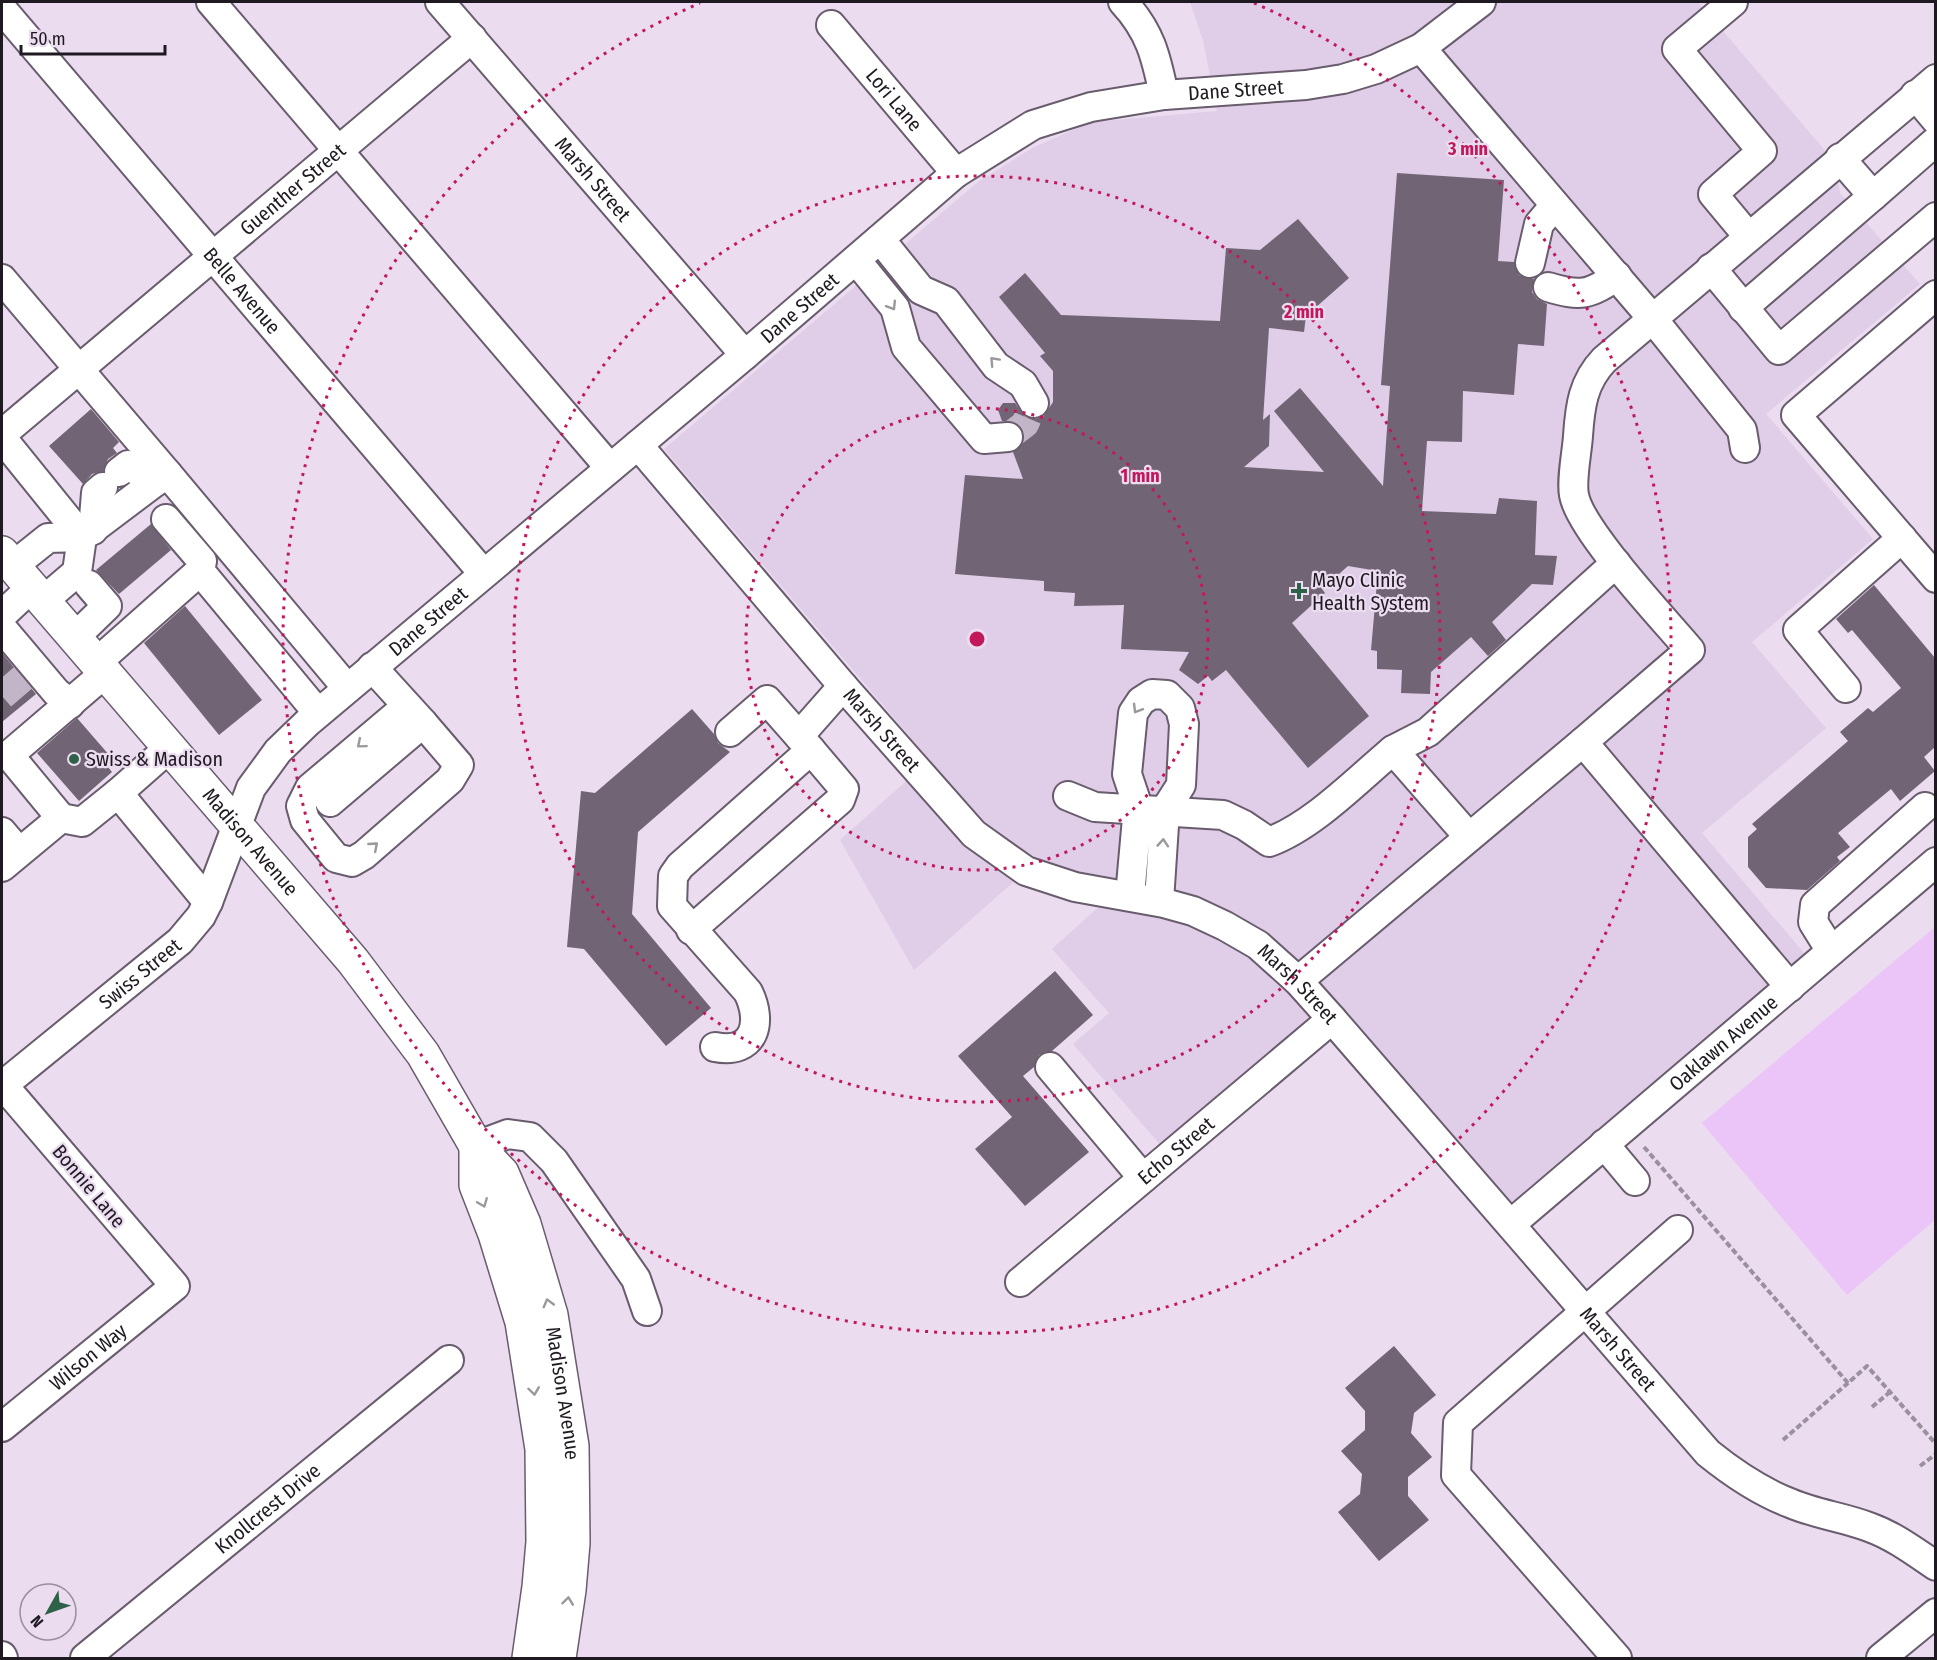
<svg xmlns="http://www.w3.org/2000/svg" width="1937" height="1660" font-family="'Fira Sans Condensed',sans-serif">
<rect width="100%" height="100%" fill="#ebdcf0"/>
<path fill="#e0cde7" d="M1190,2H1698L1834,161L1840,193L1920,284L1766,414L1873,539L1752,642L1826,728L1702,833L1805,954L1511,1203L1337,1000L1163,1148L1073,1044L1109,1013L1052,949L1112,895L1026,871L914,970L840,840L930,760L664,449L978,182L1034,147L1092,122L1217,111L1203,40Z"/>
<path fill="#ebc5f8" d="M1935,927V1220L1847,1295L1702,1123Z"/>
<g fill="#716575">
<path d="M1397,173L1504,180L1498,261L1514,262L1519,275L1534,279L1532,292L1537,299L1547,304L1544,346L1518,344L1514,395L1463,391L1462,442L1427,441L1422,511L1496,514L1499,498L1537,501L1535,555L1557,556L1553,585L1532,584L1492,622L1506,640L1488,656L1471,637L1431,672L1430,694L1401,693L1402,670L1377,669V651L1371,650L1378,571L1348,566L1322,589L1325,593L1292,623L1369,716L1308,768L1226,670L1212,681L1208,676L1198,684L1179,670L1189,652L1121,649L1124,605L1074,606L1075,593L1044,591V581L955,574L965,475L1023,479L1013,452L1023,443L1022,428L1014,422L1002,421L998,410L1003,403H1015L1025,417L1035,419L1043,417L1053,402V371L1040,356L1045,353L999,297L1025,273L1061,315L1220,321L1226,248L1260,250L1298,219L1349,278L1306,316L1304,332L1269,328L1263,420L1270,414L1269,446L1244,467L1324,472L1274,411L1300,388L1383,486L1390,386L1381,385Z"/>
<path d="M91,409L119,442L113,448L117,453L108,459L103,471L92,474L83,484L49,446Z"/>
<path d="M151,524L171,550L119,594L96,570Z"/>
<path d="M1874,585L1935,658V747L1924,757L1935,771L1900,801L1891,789L1838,833L1850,847L1837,857L1840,861L1807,890L1766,888L1748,867V837L1757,829L1752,824L1848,741L1840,732L1868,708L1873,712L1901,688L1852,630L1848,633L1836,619Z"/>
<path d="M185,606L262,700L219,735L144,643Z"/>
<path d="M2,653L36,694L2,722Z"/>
<path d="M692,709L714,734L718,743L730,752L638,832L632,914L711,1008L666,1046L584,949L567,947L581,791L595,793Z"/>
<path d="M77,718L110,756L103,761L112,772L79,801L37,753Z"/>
<path d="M1055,971L1093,1015L1052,1051L1039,1055L1034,1067L1023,1076L1089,1152L1025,1206L975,1149L1012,1117L958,1056Z"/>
<path d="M1394,1346L1436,1395L1414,1413L1411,1433L1432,1457L1408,1477V1496L1429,1520L1379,1561L1338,1512L1360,1494L1362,1474L1341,1451L1365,1430V1411L1345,1388Z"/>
</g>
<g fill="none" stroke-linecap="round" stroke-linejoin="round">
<g stroke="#c2b5c7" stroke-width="28" stroke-dasharray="28 14" stroke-linecap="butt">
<path d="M1008,437L1025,424L1034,403"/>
<path d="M2,696L32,670"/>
</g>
<g stroke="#685c6d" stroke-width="32">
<g id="minor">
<path d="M211,2L610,468"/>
<path id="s1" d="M440,2L745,355"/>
<path d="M1123,2C1150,31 1156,56 1164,95"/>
<path d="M1733,2L1677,49L1762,151L1713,194L1748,236"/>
<path id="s2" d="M2,9L483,573"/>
<path id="s3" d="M831,25L956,173"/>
<path d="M1421,48L1652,318L1742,430L1745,448"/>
<path d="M1915,95L1936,120"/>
<path d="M1873,196L1936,141"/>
<path d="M880,239L921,290L946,301L996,366L1023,384L1034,403"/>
<path d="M856,260L895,308L906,347L984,439L1008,437"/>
<path d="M1530,263L1539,224L1555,205"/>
<path d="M1711,268L1779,350L1936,217"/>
<path d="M2,279L167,473L82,537L2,438"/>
<path d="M1548,287C1581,297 1589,295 1617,276"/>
<path d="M1936,295L1796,415L1936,578"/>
<path d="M1743,308L1873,196L1840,158"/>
<path id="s4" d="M2,434L472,38"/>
<path id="s5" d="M638,445L843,686L974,834L1026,871L1075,887L1164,903L1193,911L1225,926L1258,945L1298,981L1332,1019L1708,1453C1734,1474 1759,1491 1790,1503C1815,1514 1843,1517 1869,1527C1894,1536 1914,1551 1936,1566"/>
<path d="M119,472L128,465L155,482"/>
<path d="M167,473L347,688"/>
<path d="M93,530L96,493L103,487"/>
<path d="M13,566L48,538L82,537L77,572L43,601"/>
<path d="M200,571L318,713"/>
<path d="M2,615L31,588"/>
<path d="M2,628L56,692L70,704"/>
<path d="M74,638L107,606L89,585"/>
<path d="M96,663L200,571L202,561L166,519"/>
<path d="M105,673L9,755L61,818L82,822L118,793"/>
<path d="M1846,688L1798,630L1902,538"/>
<path d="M406,707L310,788L301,806L305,820L336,858L352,862L364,855L450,780L459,765L423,723"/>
<path d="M799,736L843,686"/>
<path d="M1583,742L1790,987"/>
<path d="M169,748L118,793L208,902"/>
<path d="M1393,750L1428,732L1616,563"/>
<path d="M1068,796L1095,807L1223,815L1244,825L1269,842C1313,826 1357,780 1393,750L1469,837"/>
<path d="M330,802L423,723L372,667"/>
<path d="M2,832L19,852"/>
<path d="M2,867L61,818"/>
<path d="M1130,896L1138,807L1127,774L1133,713L1141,701L1152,694L1167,695L1180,708L1184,724L1181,785L1165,810L1159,901"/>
<path d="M691,930L840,800L844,789L811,750"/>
<path d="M1831,951L1813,922L1815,905L1925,807"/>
<path d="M1298,981L1583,742L1690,650C1664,619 1580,530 1574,495C1571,480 1577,452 1578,436C1580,406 1583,382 1604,360L1936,79"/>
<path d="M715,1047C755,1055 763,1022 748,992L672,906L673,876L680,866L811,750L767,700L730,732"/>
<path d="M1050,1067L1143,1178"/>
<path id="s6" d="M2,1086L180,941L201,916L208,902L251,788L278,751L308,722L745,355L956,173L1033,125L1091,107L1164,95L1306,85L1343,79L1376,69L1421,48L1481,2"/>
<path d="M1604,1144L1635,1181"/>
<path d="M476,1146L508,1134L530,1137L554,1161L636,1279L647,1311"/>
<path id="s7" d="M1511,1224L1936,862"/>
<path id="s8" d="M1020,1282L1332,1019"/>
<path id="s9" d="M2,1427L175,1286L3,1085"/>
<path d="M2,1656L3,1658"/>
<path id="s10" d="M85,1658L449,1360"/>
<path d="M1617,1658L1456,1475L1458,1423L1678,1230"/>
<path d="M1881,1658L1936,1613"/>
</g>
</g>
<g stroke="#685c6d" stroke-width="36">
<g id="major">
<path id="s11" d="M2,553L353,961L423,1054L476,1146L502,1173L524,1224L551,1315L572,1446L573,1543L569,1590L559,1658"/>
<path d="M476,1146V1185L495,1234L522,1322L542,1449L543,1542L539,1587L529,1658"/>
</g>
</g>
<g stroke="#9b909f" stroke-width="4" stroke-dasharray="6 3" stroke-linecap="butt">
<path d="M1644,1147L1848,1383L1867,1366L1936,1444"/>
<path d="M1872,1407L1890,1392"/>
<path d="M1783,1440L1848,1383"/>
<path d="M1920,1466L1936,1454"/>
</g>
<use href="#minor" stroke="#fff" stroke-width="28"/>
<use href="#major" stroke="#fff" stroke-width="33"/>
</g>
<defs><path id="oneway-chevron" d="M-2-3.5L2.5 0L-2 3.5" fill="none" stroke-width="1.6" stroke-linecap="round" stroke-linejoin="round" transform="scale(1.5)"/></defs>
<g stroke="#9a989b">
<use href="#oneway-chevron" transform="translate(892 306) rotate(58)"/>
<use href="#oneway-chevron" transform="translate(994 361) rotate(-133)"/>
<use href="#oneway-chevron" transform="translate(1137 709) rotate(121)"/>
<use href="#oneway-chevron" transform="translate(361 744) rotate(140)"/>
<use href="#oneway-chevron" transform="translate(1163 843) rotate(-86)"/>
<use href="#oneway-chevron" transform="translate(374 846) rotate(-41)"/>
<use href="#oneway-chevron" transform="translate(483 1203) rotate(68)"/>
<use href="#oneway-chevron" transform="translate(548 1303) rotate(-105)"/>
<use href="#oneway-chevron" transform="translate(534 1391) rotate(82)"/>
<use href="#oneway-chevron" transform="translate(568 1601) rotate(-83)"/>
</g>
<g fill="none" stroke="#c2185b" stroke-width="3" stroke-dasharray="3 6">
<circle cx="977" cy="639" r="231"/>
<circle cx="977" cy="639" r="463"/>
<path d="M1254 3A694 694 0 1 1 700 3"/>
</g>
<g fill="#2d6248" stroke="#ebdcf0" stroke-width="2">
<path d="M1296 582h6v6h6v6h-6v6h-6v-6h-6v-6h6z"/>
<circle cx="74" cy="759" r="6"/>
</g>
<g text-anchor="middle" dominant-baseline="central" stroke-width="4.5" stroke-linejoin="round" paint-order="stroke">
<g font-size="20" fill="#1f1a21" stroke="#ebdcf0">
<text stroke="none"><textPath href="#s6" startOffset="1634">Dane Street</textPath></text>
<text stroke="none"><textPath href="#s3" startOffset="98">Lori Lane</textPath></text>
<text stroke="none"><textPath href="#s1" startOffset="234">Marsh Street</textPath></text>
<text stroke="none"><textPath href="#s4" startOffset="380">Guenther Street</textPath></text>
<text stroke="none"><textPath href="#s2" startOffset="370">Belle Avenue</textPath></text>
<text stroke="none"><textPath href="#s6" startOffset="1130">Dane Street</textPath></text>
<text stroke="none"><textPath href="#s6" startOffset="644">Dane Street</textPath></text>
<text stroke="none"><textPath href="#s5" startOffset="375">Marsh Street</textPath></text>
<text stroke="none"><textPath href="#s11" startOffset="381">Madison Avenue</textPath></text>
<text stroke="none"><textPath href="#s6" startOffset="178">Swiss Street</textPath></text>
<text stroke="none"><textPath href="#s5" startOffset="879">Marsh Street</textPath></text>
<text stroke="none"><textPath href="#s7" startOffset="279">Oaklawn Avenue</textPath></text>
<text stroke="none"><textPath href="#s8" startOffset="204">Echo Street</textPath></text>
<text transform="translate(89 1186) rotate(50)">Bonnie Lane</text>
<text stroke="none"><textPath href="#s5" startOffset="1365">Marsh Street</textPath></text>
<text stroke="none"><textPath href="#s9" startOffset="111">Wilson Way</textPath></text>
<text stroke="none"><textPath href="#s11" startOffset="1028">Madison Avenue</textPath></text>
<text stroke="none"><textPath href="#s10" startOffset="236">Knollcrest Drive</textPath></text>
</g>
<g font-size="20" fill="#1f1a21" stroke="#ebdcf0" text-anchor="start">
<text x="1312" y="580">Mayo Clinic<tspan x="1312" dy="23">Health System</tspan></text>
<text x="86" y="759">Swiss &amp; Madison</text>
</g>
</g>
<circle cx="977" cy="639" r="9" fill="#c2185b" stroke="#ebdcf0" stroke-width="3"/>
<g font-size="18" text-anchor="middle" font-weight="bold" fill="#c2185b" stroke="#ebdcf0" stroke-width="4.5" stroke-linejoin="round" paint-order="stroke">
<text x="1468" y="155">3 min</text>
<text x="1304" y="318">2 min</text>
<text x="1140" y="482">1 min</text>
</g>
<rect width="1937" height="1660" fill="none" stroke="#1f1a21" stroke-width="6"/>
<g transform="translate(48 1612) rotate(230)"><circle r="28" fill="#ebdcf0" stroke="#998e9d" stroke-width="1.5"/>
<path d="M0-4.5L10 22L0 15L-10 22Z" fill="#2d6248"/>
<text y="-9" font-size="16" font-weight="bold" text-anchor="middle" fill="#1f1a21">N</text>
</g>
<path d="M21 45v9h144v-9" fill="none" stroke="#1f1a21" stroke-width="3"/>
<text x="30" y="45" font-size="18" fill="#1f1a21" stroke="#ebdcf0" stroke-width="4.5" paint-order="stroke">50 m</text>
</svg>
